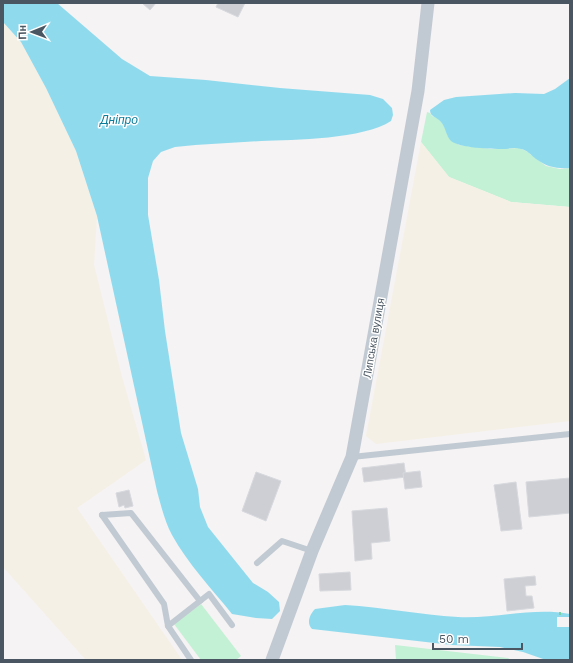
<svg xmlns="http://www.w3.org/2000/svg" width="573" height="663" font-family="'Work Sans',sans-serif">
<rect width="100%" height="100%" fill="#f5f3f3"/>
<g fill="#c3f1d5">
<path d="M427,112L430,113L432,116L439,119L443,124L450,139L459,145L491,149L519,148L526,151L546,166L560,169L570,168V207L511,202L449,177L421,142Z"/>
<path d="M201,604L241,656L236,660H201L174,624Z"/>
<path d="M395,645L508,658L511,660H396Z"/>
</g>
<g fill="#f5f0e5">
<path d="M3,22L21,42L46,88L76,151L97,216L94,265L122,377L146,460L77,508L182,660H86L3,567Z"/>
<path d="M421,142L449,177L511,202L570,207V421L376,444L366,436Z"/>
</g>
<g fill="#90daee">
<path d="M3,3H57L122,59L150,76L206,80L280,88L370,95L383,99L392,108L393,115L391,121C364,139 294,140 261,141C232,143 204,144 175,147L161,152L153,161L148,178V215L159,280L165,331L181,433L198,489L200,507L208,527L253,583L268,592L279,602L280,611L272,619L256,618L232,614C212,589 188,564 172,535C165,522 161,506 157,491L97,216L76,151L46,88L21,42L3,22Z"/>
<path d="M570,78V168C557,169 547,167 536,159C531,155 527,150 521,149C514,147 509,149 502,149C492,149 459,148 451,141C446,136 446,128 441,122C437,117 430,117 430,110L444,100L456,97L515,93L544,94L555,89Z"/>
<path d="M345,605C383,607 420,615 458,617C495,619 533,607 570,614V660H546L523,652L500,647L452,645L312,629C306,623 310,614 315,609Z"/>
</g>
<rect fill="#f5f3f3" x="557" y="617" width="13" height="10"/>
<g fill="#cdcfd5" stroke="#d7d9de">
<path d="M142,3H156L150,10Z"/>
<path d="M218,3H245L238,17L216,7Z"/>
<path d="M404,463L406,477L364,482L362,468Z"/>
<path d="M420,471L422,487L405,489L403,473Z"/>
<path d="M256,472L281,481L266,521L242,511Z"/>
<path d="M570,478V513L529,517L526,482Z"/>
<path d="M516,482L522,529L501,531L494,485Z"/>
<path d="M129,490L133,506L125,508L124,505L119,507L116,493Z"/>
<path d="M387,508L390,541L371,543L372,559L355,561L352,511Z"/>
<path d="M350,572L351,590L320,591L319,574Z"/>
<path d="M535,576L536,585L525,586L526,596H532L534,608L507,611L504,579Z"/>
</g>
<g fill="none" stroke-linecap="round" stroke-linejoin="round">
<path stroke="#7ad0a6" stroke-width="2" stroke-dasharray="3 2" stroke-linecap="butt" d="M560,612V617"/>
<g stroke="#c1cad2" stroke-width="6">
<path d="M352,457L570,434"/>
<path d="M102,515L164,604L168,626L191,660"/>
<path d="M102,515L131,513L200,601"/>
<path d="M257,563L282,541L312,551"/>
<path d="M168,626L209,594L232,625"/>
</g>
<path stroke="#c1cad2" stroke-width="13" d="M272,660L312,551L352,457L418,91L428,3"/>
</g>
<g text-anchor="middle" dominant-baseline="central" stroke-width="3" stroke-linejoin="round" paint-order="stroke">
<g font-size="11" fill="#4a5661" stroke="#fff">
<text transform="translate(374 338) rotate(-80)">Липська вулиця</text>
</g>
<g font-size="12" font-style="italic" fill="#0c7c9b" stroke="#fff">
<text x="119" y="120">Дніпро</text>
</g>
</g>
<rect width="573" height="663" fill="none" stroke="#4a5661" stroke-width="8"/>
<g transform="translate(32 32) rotate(269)" stroke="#ffffff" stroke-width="3" paint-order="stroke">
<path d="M0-3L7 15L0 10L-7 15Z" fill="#4a5661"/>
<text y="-6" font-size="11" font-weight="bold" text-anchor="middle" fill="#4a5661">Пн</text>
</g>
<path d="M433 643v6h89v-6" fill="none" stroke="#4a5661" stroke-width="2"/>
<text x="439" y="643" font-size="12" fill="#4a5661" stroke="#ffffff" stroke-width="3" paint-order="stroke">50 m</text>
</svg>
